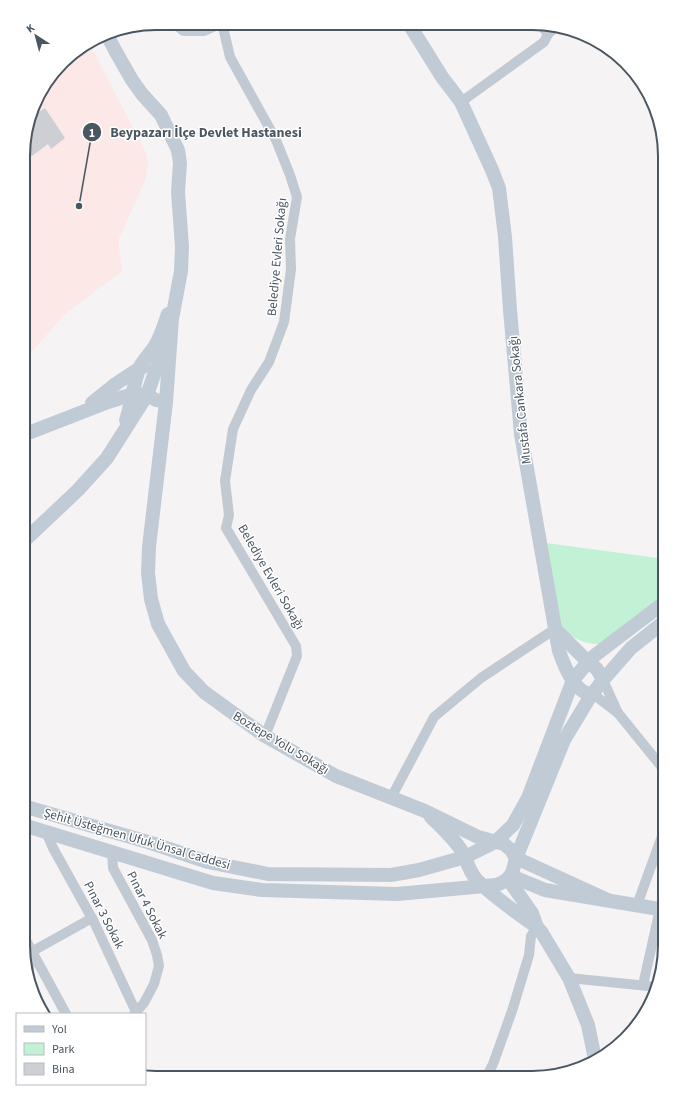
<svg xmlns="http://www.w3.org/2000/svg" width="688" height="1101" font-family="'Source Sans 3',sans-serif">
<rect width="100%" height="100%" fill="#f5f3f3"/>
<path fill="#fce8e6" d="M89,43L146,153L148,163L146,178L119,238V249L122,271L65,314L32,351L24,354V139L37,97L68,56Z"/>
<path fill="#c3f1d5" d="M546,543L665,559V596L601,644C585,645 573,638 561,628Z"/>
<path fill="#cdcfd5" d="M45,108L65,138L51,149L48,144L24,162V139L27,128L32,125L29,121L30,118Z"/>
<g fill="none" stroke-linecap="round" stroke-linejoin="round">
<g stroke="#c1cad2" stroke-width="10">
<path d="M222,23L230,57L276,140L290,175L297,197L290,239L291,269L284,322L269,362L251,390L233,429L225,481L229,515L226,528L296,646L297,656L265,736"/>
<path d="M540,24L548,34"/>
<path d="M461,102L544,42L548,34L556,27"/>
<path d="M593,694L618,713L603,680"/>
<path d="M618,713L665,771"/>
<path d="M391,798L434,717L481,678L555,629"/>
<path d="M46,832L53,848L94,922L136,1012"/>
<path d="M112,852L113,868L152,940L157,955L159,966L154,984L144,1003L134,1014"/>
<path d="M637,905L665,828"/>
<path d="M23,935L66,1014"/>
<path d="M28,973L33,951L92,918"/>
<path d="M569,978L658,987"/>
<path d="M643,985L660,909"/>
<path d="M486,1078L493,1064L512,1011L529,955L531,936L537,927"/>
</g>
<g stroke="#c1cbd6" stroke-width="14">
<path d="M177,23L184,29H204L217,23"/>
<path d="M409,24L442,77L461,102L492,170L499,188L505,237L510,310L521,434L559,651C564,665 575,695 593,694"/>
<path d="M106,33L116,52L132,80L142,94L161,115L178,150L180,163L178,192L182,247L181,271L172,319L166,402L149,547L148,573L151,599L158,624L184,671L204,692L265,736L336,776L425,811L478,837L504,844L511,850L516,858L608,900"/>
<path d="M92,403L117,383L140,368L143,367"/>
<path d="M126,420C132,403 133,385 139,369C142,361 150,354 155,346C161,336 164,325 168,314"/>
<path d="M24,433L31,432L108,402L133,394L147,395L156,400L166,402"/>
<path d="M24,541L78,490L107,458L147,395L165,343"/>
<path d="M555,629L588,662L597,669L603,680"/>
<path d="M23,806L148,842L208,862L268,874L391,875L419,870L465,857L495,842L513,825L528,798L573,680L588,662L594,656L665,602"/>
<path d="M431,817C441,827 459,843 465,857C468,865 470,872 476,879C492,896 517,913 537,927L532,913L508,879"/>
<path d="M23,825L213,883L262,890L397,894L496,885C511,880 513,873 516,858L564,740L590,697L603,680L631,648L665,621"/>
<path d="M511,876L545,890L665,910"/>
<path d="M537,927L542,933L569,978L588,1025L595,1059"/>
</g>
</g>
<g text-anchor="middle" dominant-baseline="central" stroke-width="3" stroke-linejoin="round" paint-order="stroke">
<g font-size="13" fill="#4a5661" stroke="#fff">
<text transform="translate(277 257) rotate(-85)">Belediye Evleri Sokağı</text>
<text transform="translate(520 400) rotate(-96)">Mustafa Cankara Sokağı</text>
<text transform="translate(271 577) rotate(60)">Belediye Evleri Sokağı</text>
<text transform="translate(281 743) rotate(31)">Boztepe Yolu Sokağı</text>
<text transform="translate(137 839) rotate(16)">Şehit Üsteğmen Ufuk Ünsal Caddesi</text>
<text transform="translate(147 905) rotate(63)">Pınar 4 Sokak</text>
<text transform="translate(104 915) rotate(63)">Pınar 3 Sokak</text>
</g>
</g>
<path d="M0 0H688V1101H0ZM156 30H532A126 126 0 0 1 658 156V945A126 126 0 0 1 532 1071H156A126 126 0 0 1 30 945V156A126 126 0 0 1 156 30Z" fill="#fff" fill-rule="evenodd"/>
<path fill="none" stroke="#4a5661" stroke-width="2" d="M156 30H532A126 126 0 0 1 658 156V945A126 126 0 0 1 532 1071H156A126 126 0 0 1 30 945V156A126 126 0 0 1 156 30Z"/>
<path fill="none" stroke="#4a5661" stroke-width="1.5" d="M79 206L92 132"/>
<g fill="#4a5661" stroke="#fff" stroke-width="1.5">
<circle cx="79" cy="206" r="4"/>
<circle cx="92" cy="132" r="10"/>
</g>
<g font-size="12" text-anchor="middle" font-weight="bold" fill="#fff">
<text x="92" y="137">1</text>
</g>
<g font-size="14" text-anchor="middle" font-weight="bold" fill="#4a5661" stroke="#fff" stroke-width="3" stroke-linejoin="round" paint-order="stroke">
<text x="206" y="137">Beypazarı İlçe Devlet Hastanesi</text>
</g>
<rect x="16" y="1013" width="130" height="72" fill="#ffffff" stroke="#b7bbc0"/>
<rect x="24" y="1026" width="20" height="6" fill="#c1cbd6" stroke="#b7bbc0"/>
<text x="52" y="1033" font-size="12" fill="#4a5661">Yol</text>
<rect x="24" y="1043" width="20" height="12" fill="#c3f1d5" stroke="#b7bbc0"/>
<text x="52" y="1053" font-size="12" fill="#4a5661">Park</text>
<rect x="24" y="1063" width="20" height="12" fill="#cdcfd5" stroke="#b7bbc0"/>
<text x="52" y="1073" font-size="12" fill="#4a5661">Bina</text>
<g transform="translate(36 36) rotate(324)" stroke="#ffffff" stroke-width="3" paint-order="stroke">
<path d="M0-3L7 15L0 10L-7 15Z" fill="#4a5661"/>
<text y="-6" font-size="11" font-weight="bold" text-anchor="middle" fill="#4a5661">K</text>
</g>
</svg>
